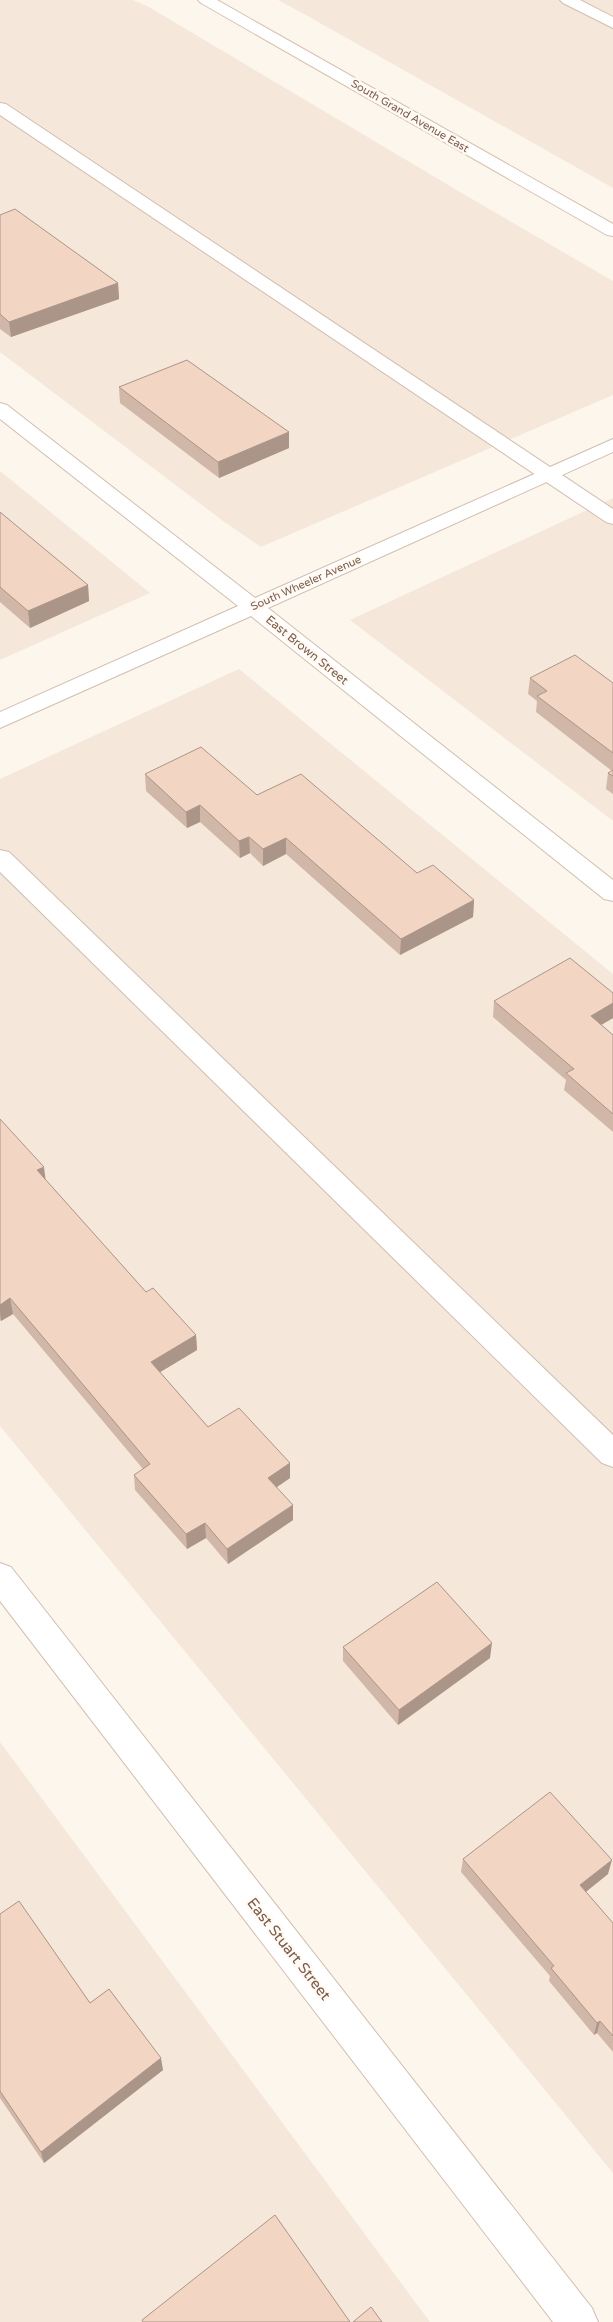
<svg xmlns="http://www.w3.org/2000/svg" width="613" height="2322" font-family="'Varela Round',sans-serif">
<rect width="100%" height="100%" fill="#fdf6ec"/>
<g fill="#f5e8da">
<path d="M0,0H133L149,7L460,192L613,281V395L261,547L223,521L0,352Z"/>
<path d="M278,0H613V188L304,14Z"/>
<path d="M0,471L150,593L0,660Z"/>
<path d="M613,498V821L350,620Z"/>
<path d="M239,669L613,974V2173L0,1426V779Z"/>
<path d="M0,1742L430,2322H0Z"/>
</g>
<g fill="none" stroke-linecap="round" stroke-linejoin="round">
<g stroke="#d1beb0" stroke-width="2">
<g id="lane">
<path d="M560,0H580L613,17V28L563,3Z"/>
<path d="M0,103L6,104L613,509V524L606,522L0,115Z"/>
<path d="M0,850L9,852L613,1435V1467L602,1463L0,872Z"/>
</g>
</g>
<g stroke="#d1beb0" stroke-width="2">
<g id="street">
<path d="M0,403L7,405L255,598L613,439V452L268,608L613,880V901L604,899L251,616L0,728V712L238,606L0,419Z"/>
<path d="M0,1563L11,1567L592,2308L598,2322H553L0,1601Z"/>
</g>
</g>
<g stroke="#d6c0b0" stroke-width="2">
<path id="secondary" d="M198,0H217L613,224V236L607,235L201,3Z"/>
</g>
<use href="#lane" fill="#fff" fill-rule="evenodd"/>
<use href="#street" fill="#fff" fill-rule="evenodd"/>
<use href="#secondary" fill="#fff" fill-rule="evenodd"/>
</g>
<g fill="#d1b7a8">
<path d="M0,215L118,283L119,299L11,337L0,329Z"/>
<path d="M119,387L289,432V448L219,478L120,403Z"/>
<path d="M0,512L88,585L89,601L30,628L0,602Z"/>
<path d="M530,678L613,683V794L606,789L608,773L612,771L536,712L537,701L528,694Z"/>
<path d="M145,774L257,795L474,900L473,917L400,955L286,854L263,866L250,853L240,858L200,822L187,828L146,791Z"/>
<path d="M613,993V1018L601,1025L613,1035V1132L564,1090L566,1080L493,1017L494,1001Z"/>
<path d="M0,1119L45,1179L146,1292L196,1335L197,1350L160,1372L208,1427L290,1478L277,1487L293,1520L228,1564L206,1538L187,1549L135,1490L134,1475L143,1469L13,1314L1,1321L0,1320Z"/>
<path d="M343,1647L490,1658L398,1725L343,1661Z"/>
<path d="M463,1859L608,1874L586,1892L613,1923V2052L597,2033L594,2035L549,1981L550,1976L461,1872Z"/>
<path d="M0,1914L90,2003L163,2070L44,2163L0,2098Z"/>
</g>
<g fill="#aa9588">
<path d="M118,283L119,299L11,337L9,322Z"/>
<path d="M289,432V448L219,478L218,462Z"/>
<path d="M88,585L89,601L30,628L28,611Z"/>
<path d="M200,805V822L187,828L186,812Z"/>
<path d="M249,837L250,853L240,858L239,841Z"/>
<path d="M286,838V854L263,866V849Z"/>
<path d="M474,900L473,917L400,955L401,939Z"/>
<path d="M613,1003V1018L589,1032L591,1016Z"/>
<path d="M44,1167L46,1183L37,1170Z"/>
<path d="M10,1298L13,1314L1,1321L0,1312V1305Z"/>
<path d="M196,1335L197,1350L152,1377L151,1362Z"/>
<path d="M290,1463V1478L268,1493V1478Z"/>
<path d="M293,1505V1520L228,1564L227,1549Z"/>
<path d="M205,1523L206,1538L187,1549L186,1534Z"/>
<path d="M492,1643L490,1658L398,1725L399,1710Z"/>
<path d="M612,1860L608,1874L578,1898L580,1885Z"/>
<path d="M600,2021L597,2033L594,2035L597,2023Z"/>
<path d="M161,2058L163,2070L44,2163L41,2152Z"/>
</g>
<g fill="#f3d5c3" stroke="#aa9588">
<path d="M15,209L118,283L9,322L0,314V215Z"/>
<path d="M187,360L289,432L218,462L119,387Z"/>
<path d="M0,512L88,585L28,611L0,587Z"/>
<path d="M575,655L613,683V753L537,696L547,691L530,678Z"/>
<path d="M201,747L257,795L301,774L417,873L433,865L474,900L401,939L286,838L263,849L249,837L239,841L200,805L186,812L145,774Z"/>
<path d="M613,770V776L608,773Z"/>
<path d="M570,958L613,993V1003L591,1016L613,1035V1114L566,1073L574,1069L494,1001Z"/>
<path d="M0,1119L44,1167L37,1170L146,1292L153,1288L196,1335L151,1362L208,1427L239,1408L290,1463L268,1478L293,1505L227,1549L205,1523L186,1534L134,1475L150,1464L10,1298L0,1305Z"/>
<path d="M437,1582L492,1643L399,1710L343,1647Z"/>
<path d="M550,1792L612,1860L580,1885L613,1923V2036L600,2021L597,2023L551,1968L554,1966L463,1859Z"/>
<path d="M19,1901L90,2003L109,1989L161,2058L41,2152L0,2091V1914Z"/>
<path d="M275,2215L350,2322H143L142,2320Z"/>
<path d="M371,2307L382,2322H353Z"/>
</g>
<g text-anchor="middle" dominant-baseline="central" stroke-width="5" stroke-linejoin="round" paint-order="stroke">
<g font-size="11" fill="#7a5c4d" stroke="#fffaf3">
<text transform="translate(410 116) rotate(30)">South Grand Avenue East</text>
<text transform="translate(306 583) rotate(-24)">South Wheeler Avenue</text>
</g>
<g font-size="12" fill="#7a5c4d" stroke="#fffaf3">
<text transform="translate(307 650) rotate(39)">East Brown Street</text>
</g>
<g font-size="15" fill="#7a5c4d" stroke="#fffaf3">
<text transform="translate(289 1949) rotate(52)">East Stuart Street</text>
</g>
</g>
</svg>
